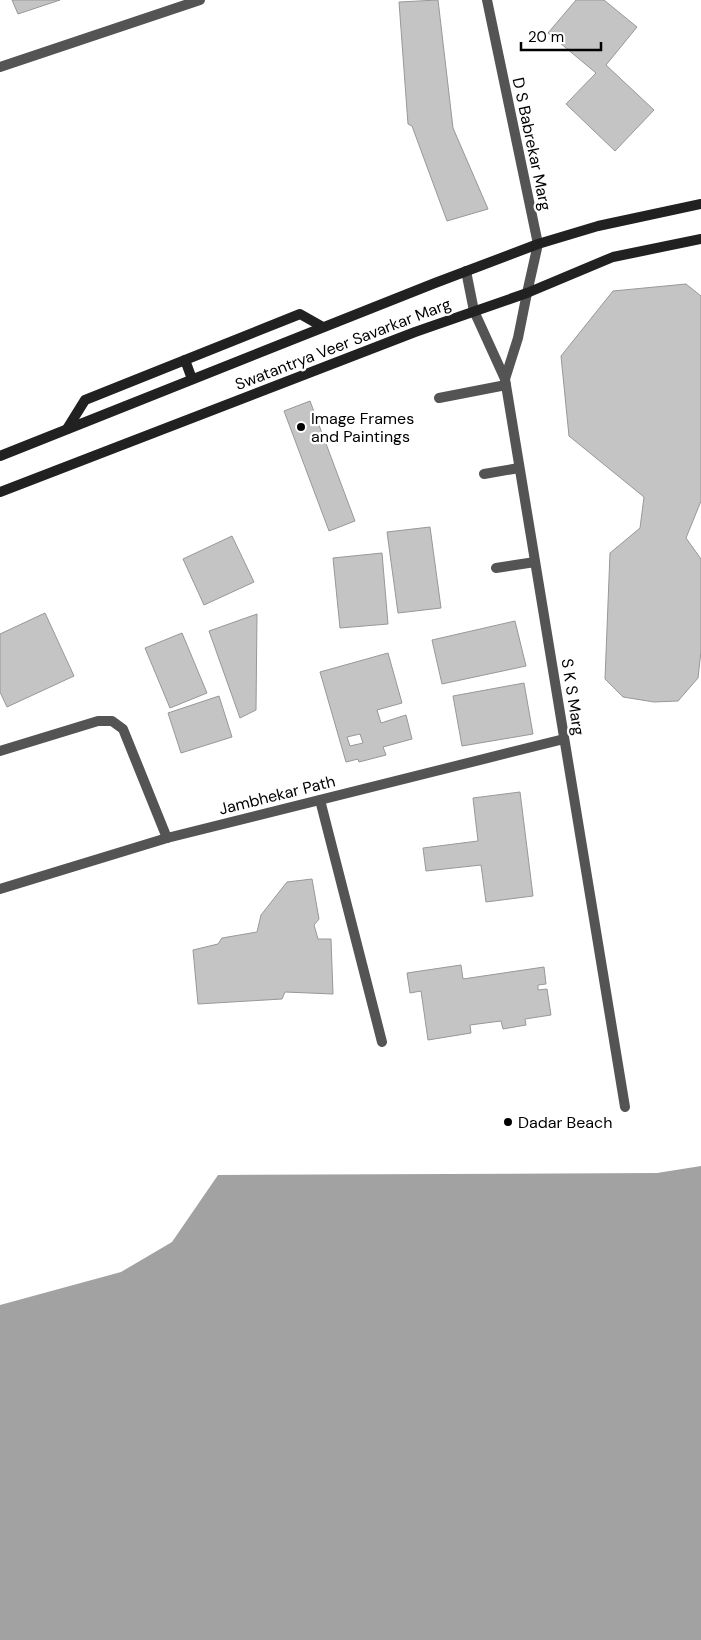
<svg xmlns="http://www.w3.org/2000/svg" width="701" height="1640" font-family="'DM Sans',sans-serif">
<rect width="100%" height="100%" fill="#fff"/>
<path fill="#a2a2a2" d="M701,1166V1640H0V1305L121,1272L172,1242L218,1175L657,1173Z"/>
<g fill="#c4c4c4" stroke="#989898" fill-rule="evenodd">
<path d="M12,0H60L18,14Z"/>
<path d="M438,0L453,128L488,209L447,221L412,126L408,124L399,2Z"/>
<path d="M576,0H604L637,27L606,65L654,110L615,151L566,104L596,73L548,33Z"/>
<path d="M686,284L701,296V501L686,538L701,559V651L698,678L678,701L654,702L623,697L605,679L610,553L640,528L644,497L569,436L561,356L613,291Z"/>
<path d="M310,401L355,521L329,531L284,411Z"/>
<path d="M430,527L441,608L398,613L387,532Z"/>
<path d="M232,536L254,582L204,605L183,559Z"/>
<path d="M382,553L388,624L340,628L333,558Z"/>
<path d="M45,613L74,676L7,707L0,692V634Z"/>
<path d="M257,614L256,710L240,718L209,631Z"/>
<path d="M515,621L526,666L442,684L432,640Z"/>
<path d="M182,633L207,693L170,708L145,648Z"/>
<path d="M388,653L402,703L377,710L381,723L406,715L412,739L383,747L386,755L359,762L358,759L346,762L320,672ZM360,734L363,743L350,746L347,737Z"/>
<path d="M524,683L533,734L462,746L453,696Z"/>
<path d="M219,696L232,737L181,753L168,713Z"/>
<path d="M520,792L533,896L486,902L481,865L426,871L423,848L478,841L473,798Z"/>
<path d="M312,879L319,919L314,925L318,939H331L333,994L285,992L282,999L198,1004L193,950L218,944L222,938L257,932L261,915L287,882Z"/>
<path d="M461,965L463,979L544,967L546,984L538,985V990L547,989L551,1015L525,1019L526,1025L503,1029L501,1021L470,1025L471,1033L428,1040L421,991L410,993L407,973Z"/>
</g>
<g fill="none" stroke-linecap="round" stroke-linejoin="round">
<g stroke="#545454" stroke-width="10">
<path d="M439,398L506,385"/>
<path d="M484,474L519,468"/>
<path d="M496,568L535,562"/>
</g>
<g stroke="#545454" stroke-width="10">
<path d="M0,67L200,0"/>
<path d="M466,271L474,311L505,379"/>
<path d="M527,293L518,338L505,379L625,1107"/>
<path d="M0,751L98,721H112L123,729L167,838"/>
<path d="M320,800L382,1042"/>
<path d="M0,889L167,838L564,739"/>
</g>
<path stroke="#545454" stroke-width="10" d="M487,0L538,244L527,293"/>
<g stroke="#212121" stroke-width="10">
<path d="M185,360L192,379"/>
<path d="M67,429L85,400L300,314L323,327"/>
<path d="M0,456L435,283L538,244L598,226L701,204"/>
<path d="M0,492L415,332L527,293L613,257L701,239"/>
</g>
</g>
<g fill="#000" stroke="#fff" stroke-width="2">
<circle cx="301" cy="427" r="5"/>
<circle cx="508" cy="1122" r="5"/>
</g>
<g text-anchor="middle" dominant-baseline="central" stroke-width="4.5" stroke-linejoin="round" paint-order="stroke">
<g font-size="16" fill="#000" stroke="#fff">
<text transform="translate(532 144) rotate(78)">D S Babrekar Marg</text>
<text transform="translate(343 344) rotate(-21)">Swatantrya Veer Savarkar Marg</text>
<text transform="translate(573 697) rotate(81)">S K S Marg</text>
<text transform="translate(277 795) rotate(-14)">Jambhekar Path</text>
</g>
<g font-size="16" fill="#000" stroke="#fff" text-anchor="start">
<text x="311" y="418">Image Frames<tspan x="311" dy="18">and Paintings</tspan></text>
<text x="518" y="1122">Dadar Beach</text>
</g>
</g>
<path d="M521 42v8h80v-8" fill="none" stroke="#000000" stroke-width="2.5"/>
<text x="528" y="42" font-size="15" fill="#000000" stroke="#ffffff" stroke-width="4" paint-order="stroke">20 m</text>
</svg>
